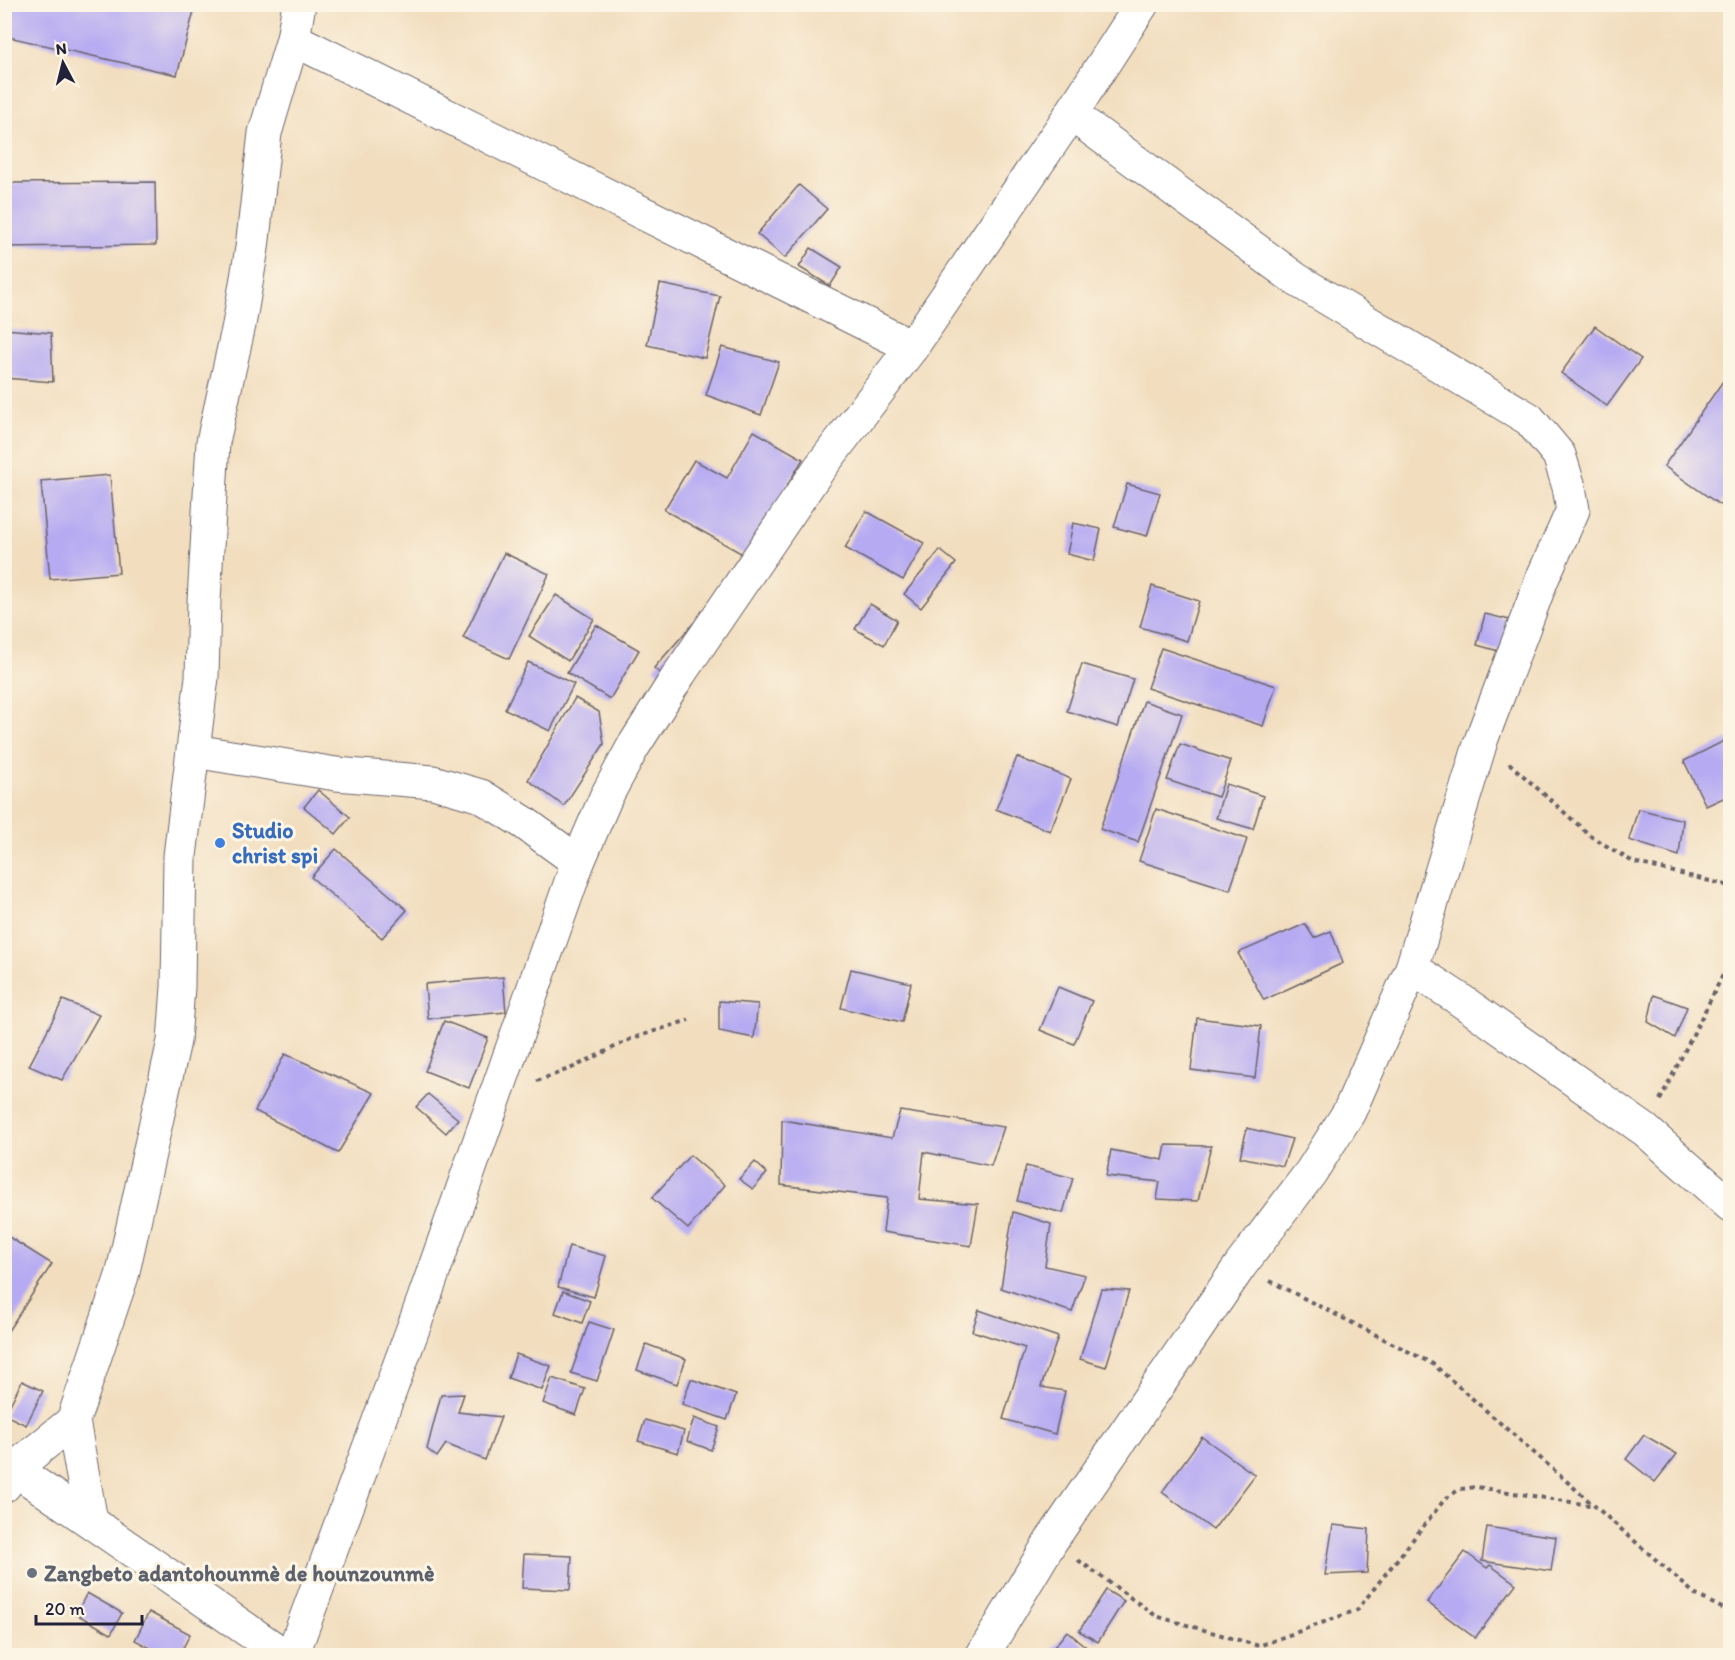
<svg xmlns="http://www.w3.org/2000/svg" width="1735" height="1660" font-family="Itim,sans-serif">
<rect width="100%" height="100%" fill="#fcf5e5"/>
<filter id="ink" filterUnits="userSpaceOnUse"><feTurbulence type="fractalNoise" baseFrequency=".0167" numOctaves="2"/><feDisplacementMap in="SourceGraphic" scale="12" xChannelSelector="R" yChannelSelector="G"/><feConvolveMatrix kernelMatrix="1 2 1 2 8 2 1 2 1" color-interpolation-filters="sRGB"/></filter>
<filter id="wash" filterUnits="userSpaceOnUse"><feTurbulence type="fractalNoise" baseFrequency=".008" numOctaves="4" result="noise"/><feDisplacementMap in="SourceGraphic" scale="24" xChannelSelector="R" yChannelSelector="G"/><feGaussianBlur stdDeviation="1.35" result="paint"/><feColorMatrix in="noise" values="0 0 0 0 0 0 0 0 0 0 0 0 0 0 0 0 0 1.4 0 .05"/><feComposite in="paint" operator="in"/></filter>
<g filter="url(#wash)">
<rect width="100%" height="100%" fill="#f2debf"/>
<g id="blocks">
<g fill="#b6aaf2">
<path d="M4,4H162L194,11L177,75L4,36Z"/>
<path d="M155,182L156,245L4,247V183Z"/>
<path d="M799,185L827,209L785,258L757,234Z"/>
<path d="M811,248L842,267L830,286L799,267Z"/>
<path d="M660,284L720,296L705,358L647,345Z"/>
<path d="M1595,326L1641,359L1607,406L1561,373Z"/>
<path d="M4,329L51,333L53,382L4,378Z"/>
<path d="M722,347L779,362L761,415L706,395Z"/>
<path d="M1723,381L1730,386V490L1720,505L1664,466Z"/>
<path d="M754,431L803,459L746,556L664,510L694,460L727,478Z"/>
<path d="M110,475L119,573L50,579L41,481Z"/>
<path d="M1127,484L1160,493L1147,536L1114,527Z"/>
<path d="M866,511L924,543L903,580L845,548Z"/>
<path d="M1073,523L1101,529L1094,561L1067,554Z"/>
<path d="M940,550L956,563L921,608L904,594Z"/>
<path d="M504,553L549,574L509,659L463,638Z"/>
<path d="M1152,586L1199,601L1187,641L1140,627Z"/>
<path d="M556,595L594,619L568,661L529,636Z"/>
<path d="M870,604L897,620L884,645L855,629Z"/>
<path d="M705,610L664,677L654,668Z"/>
<path d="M1485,614L1510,620L1502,652L1477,645Z"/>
<path d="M596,625L639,650L610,699L567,673Z"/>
<path d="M1161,648L1276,686L1263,726L1147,688Z"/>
<path d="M528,662L574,684L550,731L505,709Z"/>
<path d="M1082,664L1133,679L1118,727L1067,711Z"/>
<path d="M575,698L599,712L604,744L564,806L528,780Z"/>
<path d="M1144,701L1182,714L1138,842L1100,829Z"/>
<path d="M1730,738V795L1706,806L1684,761Z"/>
<path d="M1180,744L1231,761L1218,797L1167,780Z"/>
<path d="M1017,757L1071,779L1050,831L996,809Z"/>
<path d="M1226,784L1263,796L1253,829L1216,818Z"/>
<path d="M318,790L350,817L336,834L304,807Z"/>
<path d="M1156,809L1247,839L1230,890L1139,861Z"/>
<path d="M1638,809L1683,820L1679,856L1629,840Z"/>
<path d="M336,849L407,910L382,938L311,877Z"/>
<path d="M1305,924L1314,938L1331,931L1343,963L1264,1000L1238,953Z"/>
<path d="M851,969L911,983L902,1022L841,1008Z"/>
<path d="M503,977L506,1012L428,1019L425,984Z"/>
<path d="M1058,987L1092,1001L1074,1044L1040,1030Z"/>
<path d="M1654,995L1687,1007L1675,1038L1648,1022Z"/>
<path d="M63,1000L99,1015L62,1080L29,1066Z"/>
<path d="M719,1001L758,1004L754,1038L719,1031Z"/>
<path d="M1197,1018L1261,1026L1255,1078L1191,1070Z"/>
<path d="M444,1021L488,1038L469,1088L425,1071Z"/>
<path d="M285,1054L374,1093L338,1153L255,1111Z"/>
<path d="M428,1094L458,1119L446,1133L416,1107Z"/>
<path d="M900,1111L1004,1127L991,1166L924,1152L919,1199L978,1204L971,1246L883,1232L887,1198L781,1185L782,1120L892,1138Z"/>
<path d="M1247,1128L1292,1139L1283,1166L1240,1157Z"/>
<path d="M1166,1145L1211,1146L1198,1201L1157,1199L1160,1182L1106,1176L1111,1150L1163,1160Z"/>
<path d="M690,1155L725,1185L688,1229L652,1198Z"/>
<path d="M755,1162L767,1173L753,1189L739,1179Z"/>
<path d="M1026,1166L1073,1178L1063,1213L1017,1201Z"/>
<path d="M1013,1212L1051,1224L1045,1266L1085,1275L1072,1312L1001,1288Z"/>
<path d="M4,1234L52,1264L4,1337Z"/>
<path d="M569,1246L606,1256L594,1297L558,1287Z"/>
<path d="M1101,1289L1129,1291L1106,1367L1080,1359Z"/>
<path d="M563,1291L590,1301L582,1323L555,1313Z"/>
<path d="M979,1310L1058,1337L1041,1387L1065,1391L1055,1434L1003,1419L1025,1348L972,1331Z"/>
<path d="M589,1322L614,1330L597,1381L571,1373Z"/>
<path d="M646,1344L686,1359L677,1384L637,1370Z"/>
<path d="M516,1354L551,1366L542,1390L508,1378Z"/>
<path d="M552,1378L585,1389L576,1415L543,1403Z"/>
<path d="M691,1379L736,1395L727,1420L682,1404Z"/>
<path d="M22,1381L43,1391L26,1425L5,1415Z"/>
<path d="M464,1394L458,1412L501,1417L485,1460L446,1444L437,1457L427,1449L441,1395Z"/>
<path d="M694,1418L719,1427L711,1450L687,1441Z"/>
<path d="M645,1420L684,1431L678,1453L638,1441Z"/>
<path d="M1644,1435L1677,1454L1655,1482L1626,1459Z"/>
<path d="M1202,1437L1255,1475L1213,1530L1162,1492Z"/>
<path d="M1333,1525L1369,1529L1367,1573L1325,1575Z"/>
<path d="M1487,1527L1556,1537L1551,1571L1482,1561Z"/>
<path d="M1465,1552L1487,1568L1490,1565L1516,1584L1475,1638L1427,1602Z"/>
<path d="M524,1554L572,1556L570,1590L522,1588Z"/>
<path d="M1106,1590L1124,1601L1098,1642L1079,1631Z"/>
<path d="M87,1593L122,1613L111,1634L76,1614Z"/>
<path d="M149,1612L190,1634L179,1656H165L135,1640Z"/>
<path d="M1067,1631L1097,1656H1054L1050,1652Z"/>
</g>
</g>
</g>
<g filter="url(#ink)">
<use href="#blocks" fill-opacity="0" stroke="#6b6469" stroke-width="1.5"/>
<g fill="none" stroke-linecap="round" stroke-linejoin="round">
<g stroke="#6b6469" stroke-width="35">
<g id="minor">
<path d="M293,39L912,347"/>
<path d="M194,751L336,774L433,782L481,796L523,822L578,862"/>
<path d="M1412,968L1456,997L1645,1130L1730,1205"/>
<path d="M4,1462L285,1656"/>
<path d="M5,1485L15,1468L73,1421"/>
<path d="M91,1521L73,1421L122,1276L174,1041L178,987L180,856L202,677L204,601L213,442L239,325L252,248L265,133L293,39L299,4"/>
<path d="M292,1656L421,1307L578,862L606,797L633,747L680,673L819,469L912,347L1071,114L1142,4"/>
<path d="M982,1656L1051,1541L1240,1266L1311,1172L1349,1112L1412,968L1482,738L1542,579L1573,510L1569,487L1559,455L1529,419L1297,280L1071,114"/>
</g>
</g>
<g stroke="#6b6469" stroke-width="4" stroke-dasharray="4.5 4.5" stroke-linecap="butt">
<path d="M1509,763L1592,837L1633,862L1730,886"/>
<path d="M537,1081L574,1067L633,1038L689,1020"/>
<path d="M1660,1100L1730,961"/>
<path d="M1270,1281L1433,1364L1696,1595L1730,1612"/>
<path d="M1078,1560L1156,1616L1259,1646L1357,1610L1445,1499L1460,1489L1477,1487L1595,1506"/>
</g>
<use href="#minor" stroke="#fff" stroke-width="33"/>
</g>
</g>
<circle fill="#3f7fe0" stroke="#fcf5e5" stroke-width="2" cx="220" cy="843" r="6"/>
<circle fill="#6b7280" stroke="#fcf5e5" stroke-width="2" cx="32" cy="1573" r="6"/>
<g text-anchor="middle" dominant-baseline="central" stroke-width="6" stroke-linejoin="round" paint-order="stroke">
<g font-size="22" font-weight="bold" fill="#366cbe" stroke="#fcf5e5" text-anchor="start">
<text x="232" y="830">Studio<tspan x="232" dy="25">christ spi</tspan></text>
</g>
<g font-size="22" font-weight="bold" fill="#5b616d" stroke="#fcf5e5" text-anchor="start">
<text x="44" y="1573">Zangbeto adantohounmè de hounzounmè</text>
</g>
</g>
<rect width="1735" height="1660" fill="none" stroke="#fcf5e5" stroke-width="24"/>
<g transform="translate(63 63) rotate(353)" stroke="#fcf5e5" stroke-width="4.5" paint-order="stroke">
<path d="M0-4.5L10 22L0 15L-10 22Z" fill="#22223b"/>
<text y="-9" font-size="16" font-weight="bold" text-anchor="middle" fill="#22223b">N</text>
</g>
<path d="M36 1615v9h106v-9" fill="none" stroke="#22223b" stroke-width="3"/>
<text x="45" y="1615" font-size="18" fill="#22223b" stroke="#fcf5e5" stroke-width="4.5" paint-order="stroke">20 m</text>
</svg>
